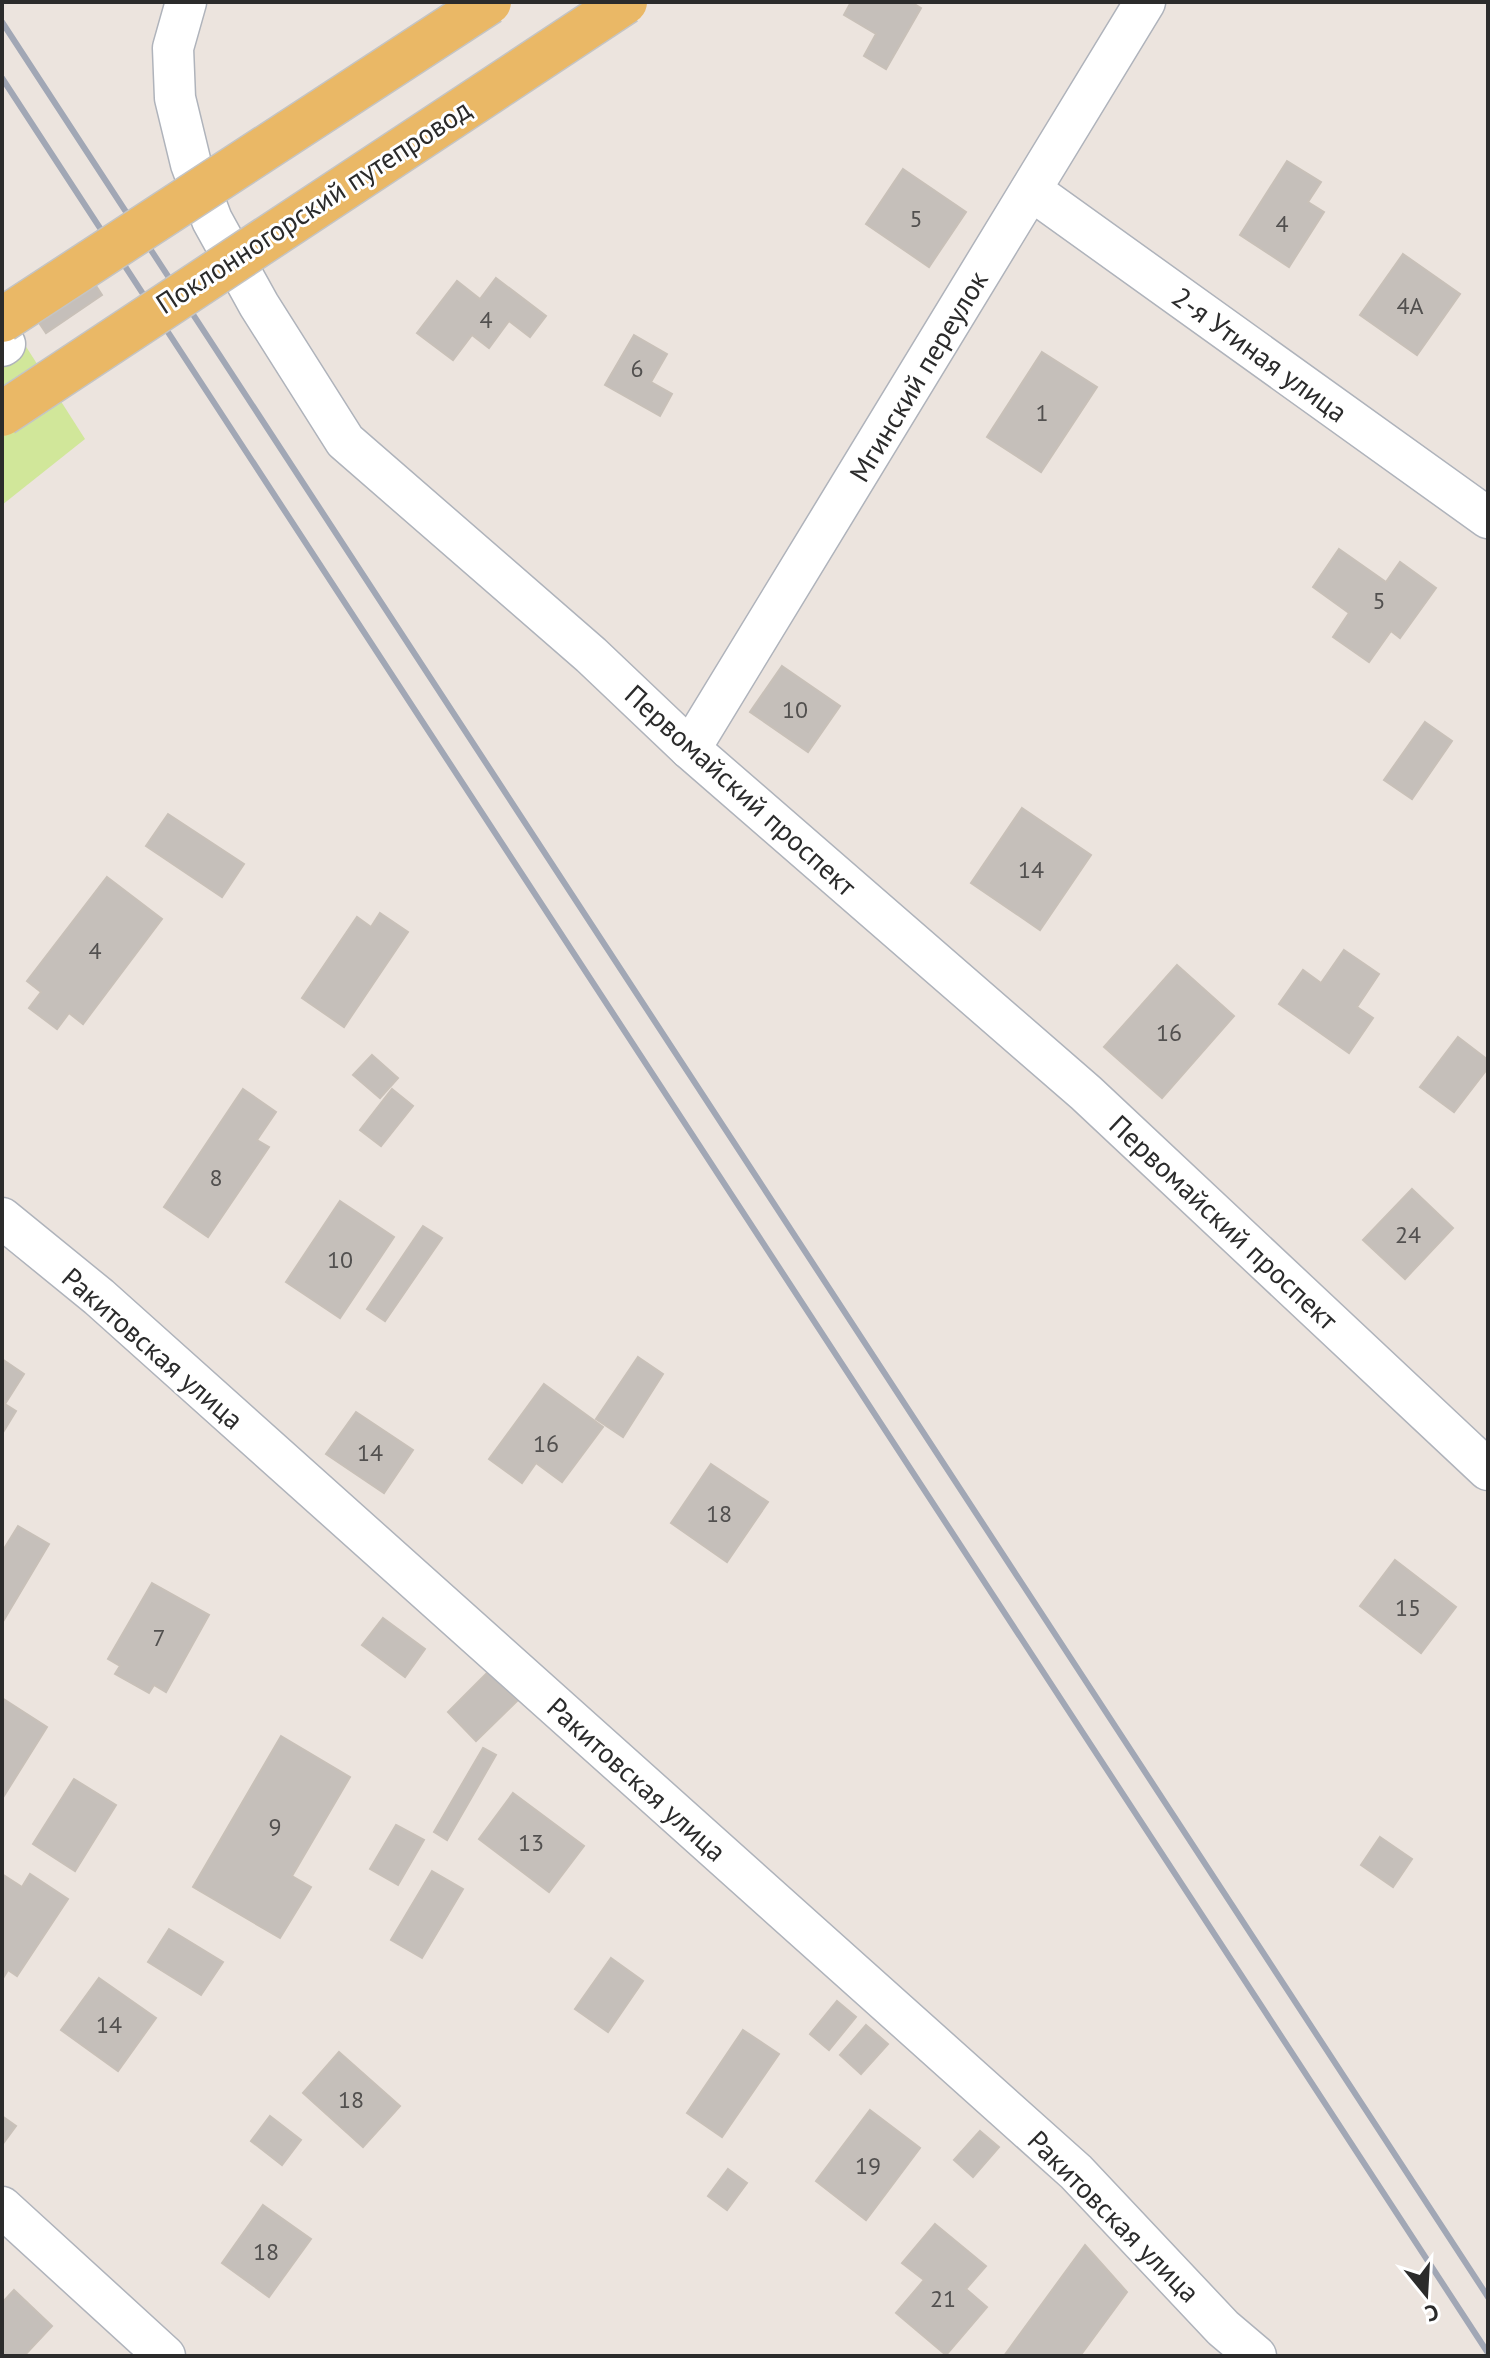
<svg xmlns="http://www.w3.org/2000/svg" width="1490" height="2358" font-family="'PT Sans',sans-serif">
<rect width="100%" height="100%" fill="#ece4de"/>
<path fill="#d1e79a" d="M2,309L85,439L2,505Z"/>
<g fill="#c5bfba" stroke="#c8c0b8" stroke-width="2">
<path d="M851,2H911L921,8L886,69L864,56L876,34L844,15Z"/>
<path d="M1287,161L1321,182L1308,202L1324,212L1289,267L1240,235Z"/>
<path d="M903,169L966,212L929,267L866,224Z"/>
<path d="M72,249L102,295L46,333L15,287Z"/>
<path d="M1403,254L1460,294L1417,355L1360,315Z"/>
<path d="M496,278L546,316L530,337L509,321L489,348L472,335L453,360L417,333L457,281L480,299Z"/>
<path d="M634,335L667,354L651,382L672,394L660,416L605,385Z"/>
<path d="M1042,352L1097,387L1041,472L987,437Z"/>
<path d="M1339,549L1386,582L1400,562L1436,588L1400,638L1391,631L1369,662L1333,637L1349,613L1313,587Z"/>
<path d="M782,666L840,706L808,752L750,712Z"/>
<path d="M1425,722L1452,741L1412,799L1384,780Z"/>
<path d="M1022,808L1091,855L1040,930L971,883Z"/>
<path d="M168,814L244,864L222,897L146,846Z"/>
<path d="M107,877L162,919L83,1024L69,1013L57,1029L29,1008L41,992L27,981Z"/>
<path d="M380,913L408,932L344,1027L302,998L357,917L371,927Z"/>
<path d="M1344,950L1379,974L1357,1007L1373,1018L1349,1053L1279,1004L1303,970L1321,983Z"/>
<path d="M1177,965L1234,1016L1162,1098L1104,1047Z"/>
<path d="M1458,1037L1488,1060V1068L1454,1112L1420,1087Z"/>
<path d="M372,1055L398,1078L380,1098L353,1075Z"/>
<path d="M243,1089L276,1112L257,1140L269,1147L208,1237L164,1207Z"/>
<path d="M392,1089L413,1106L381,1146L360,1130Z"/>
<path d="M1412,1189L1453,1228L1405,1279L1363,1240Z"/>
<path d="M340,1201L394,1237L340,1318L286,1282Z"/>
<path d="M423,1226L442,1238L385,1321L367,1309Z"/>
<path d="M638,1357L663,1374L623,1437L596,1419Z"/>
<path d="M2,1359L24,1374L5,1404L16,1411L2,1434Z"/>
<path d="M544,1384L603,1427L562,1482L536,1463L522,1483L489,1459Z"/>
<path d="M356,1412L413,1450L384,1493L326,1454Z"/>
<path d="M711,1464L768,1502L727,1562L671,1523Z"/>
<path d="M18,1526L49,1544L2,1623V1552Z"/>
<path d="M1395,1560L1456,1607L1421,1653L1360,1606Z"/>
<path d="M152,1583L209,1615L166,1692L154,1685L149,1693L115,1674L120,1666L108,1659Z"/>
<path d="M383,1618L425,1649L405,1677L362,1645Z"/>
<path d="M488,1672L517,1701L476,1741L448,1712Z"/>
<path d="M2,1698L47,1727L2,1799Z"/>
<path d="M281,1736L350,1777L292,1876L311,1887L280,1938L193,1887Z"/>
<path d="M483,1748L496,1755L447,1840L434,1832Z"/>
<path d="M74,1779L116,1805L75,1871L33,1844Z"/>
<path d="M513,1793L584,1846L549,1892L479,1839Z"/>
<path d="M396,1825L424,1840L398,1885L370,1869Z"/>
<path d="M1380,1837L1412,1859L1393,1887L1361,1865Z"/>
<path d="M432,1871L463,1889L422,1958L391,1940Z"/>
<path d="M2,1874L22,1887L30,1874L68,1899L17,1976L8,1970L2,1980Z"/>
<path d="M169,1929L223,1962L201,1995L148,1962Z"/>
<path d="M611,1958L643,1981L608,2032L575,2009Z"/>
<path d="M99,1978L156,2018L118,2071L61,2030Z"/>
<path d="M837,2001L856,2017L829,2050L810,2034Z"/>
<path d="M866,2025L888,2044L861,2074L840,2055Z"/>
<path d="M743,2030L779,2054L722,2137L687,2113Z"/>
<path d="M339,2052L400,2106L363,2147L303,2093Z"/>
<path d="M870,2110L920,2148L866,2220L816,2181Z"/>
<path d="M2,2116L16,2126L2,2145Z"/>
<path d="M270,2116L301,2140L282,2165L251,2141Z"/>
<path d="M980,2131L999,2147L973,2177L954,2160Z"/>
<path d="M728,2169L747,2183L727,2210L708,2196Z"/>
<path d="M263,2205L311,2239L269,2297L222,2263Z"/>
<path d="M935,2224L986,2266L966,2289L987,2307L946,2355L896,2313L924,2280L902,2263Z"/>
<path d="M1085,2245L1127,2292L1080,2356H1004Z"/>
<path d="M14,2290L52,2326L24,2356H2V2303Z"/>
</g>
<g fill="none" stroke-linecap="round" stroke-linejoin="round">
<g stroke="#afb3bb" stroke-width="43">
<g id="minor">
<path d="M186,2L173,48L175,98L191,164L212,220L259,305L345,441L591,655L690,749L1086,1093L1488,1470"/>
<path d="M1031,190L1488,518"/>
<path d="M2,346L5,344"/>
<path d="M690,749L1145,2"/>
<path d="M2,1218L99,1297L1076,2172L1223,2328L1256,2356"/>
<path d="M2,2207L165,2356"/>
</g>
</g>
<use href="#minor" stroke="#fff" stroke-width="40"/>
<g stroke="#a1a7b5" stroke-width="6">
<path d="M2,22L1488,2297"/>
<path d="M2,78L1488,2353"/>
</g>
<g stroke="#c4c4c4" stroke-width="47" stroke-linecap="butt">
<g id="major-bridge">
<path d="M2,320L489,2"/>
<path d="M2,414L625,2"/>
</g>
</g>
<use href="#major-bridge" stroke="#eab866" stroke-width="44"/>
</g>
<g text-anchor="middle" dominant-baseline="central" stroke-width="6" stroke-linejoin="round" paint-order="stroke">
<g font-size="24" fill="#52504f">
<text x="916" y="218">5</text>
<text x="1282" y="223">4</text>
<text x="1410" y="305">4А</text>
<text x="486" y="319">4</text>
<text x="637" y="368">6</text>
<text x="1042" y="412">1</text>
<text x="1379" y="600">5</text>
<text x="795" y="709">10</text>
<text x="1031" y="869">14</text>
<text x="95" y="950">4</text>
<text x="1169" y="1032">16</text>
<text x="216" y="1177">8</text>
<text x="1408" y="1234">24</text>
<text x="340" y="1259">10</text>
<text x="546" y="1443">16</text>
<text x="370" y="1452">14</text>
<text x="719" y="1513">18</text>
<text x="1408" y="1607">15</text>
<text x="159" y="1637">7</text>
<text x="275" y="1826">9</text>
<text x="531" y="1842">13</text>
<text x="109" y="2024">14</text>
<text x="351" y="2099">18</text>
<text x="868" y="2165">19</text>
<text x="266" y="2251">18</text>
<text x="943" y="2298">21</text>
</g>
<g font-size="28" fill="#2b2b2b" stroke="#fff">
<text transform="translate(313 206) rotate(-33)">Поклонногорский путепровод</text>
<text transform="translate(1260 354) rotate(36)">2-я Утиная улица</text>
<text transform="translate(918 376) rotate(-59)">Мгинский переулок</text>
<text transform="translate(741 790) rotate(42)">Первомайский проспект</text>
<text transform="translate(1224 1222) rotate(43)">Первомайский проспект</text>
<text transform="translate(153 1348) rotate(41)">Ракитовская улица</text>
<text transform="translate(637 1779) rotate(42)">Ракитовская улица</text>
<text transform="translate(1114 2216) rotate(45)">Ракитовская улица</text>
</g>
</g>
<rect width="1490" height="2358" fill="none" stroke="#2b2b2b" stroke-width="8"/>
<g transform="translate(1426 2294) rotate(162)" stroke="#ffffff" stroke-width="6" paint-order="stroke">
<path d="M0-6L14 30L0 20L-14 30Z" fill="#2b2b2b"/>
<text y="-12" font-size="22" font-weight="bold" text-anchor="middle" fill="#2b2b2b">С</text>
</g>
</svg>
